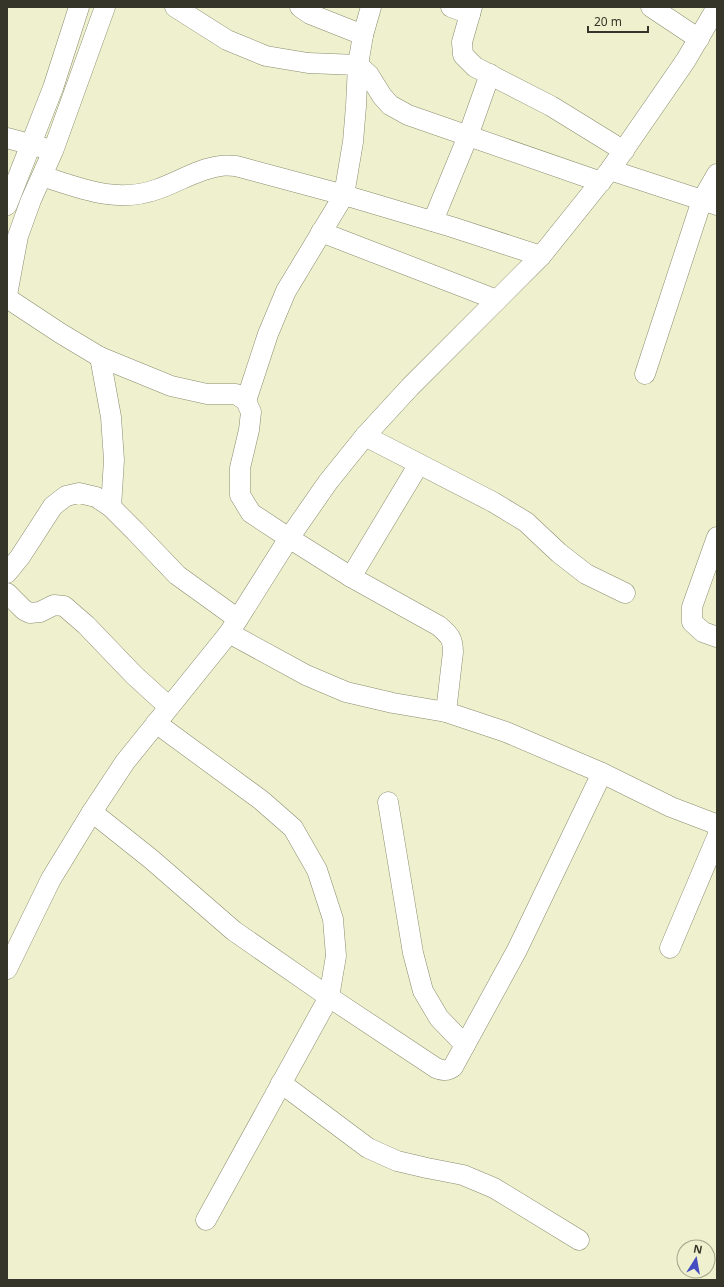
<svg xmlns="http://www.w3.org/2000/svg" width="724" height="1287" font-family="'Noto Sans',sans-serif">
<rect width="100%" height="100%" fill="#eef0ce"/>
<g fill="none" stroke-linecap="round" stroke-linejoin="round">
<g stroke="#8a8c6d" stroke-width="21">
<g id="street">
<path d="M175,7L227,40L266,56L308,63L358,65L369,75L382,96L390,105L408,115L601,182"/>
<path d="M300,7L310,14L363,35"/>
<path d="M451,7L470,14"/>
<path d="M472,7L462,42L463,55L475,67L551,106L624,151"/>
<path d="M651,7L699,39"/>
<path d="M7,138L44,148"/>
<path d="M610,170L717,205"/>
<path d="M42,176C82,189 117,204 158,189C178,182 200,168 221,166C226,165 232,166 236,166L344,195L452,227L541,256"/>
<path d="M7,205L53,88L79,7"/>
<path d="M433,221L468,136L490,74"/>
<path d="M321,232L497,300"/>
<path d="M7,295L18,236L31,200L53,151L105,7"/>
<path d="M7,298L60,333L100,357L171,386L207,394H236L246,401L251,412L249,430L240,468V495L251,513L289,538L351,577L439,626C449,635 453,638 453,652L446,712"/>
<path d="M100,357L111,417L114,460L111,507"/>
<path d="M645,374L702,200L717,174"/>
<path d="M246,401L268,334L286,291L344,195L353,142L356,106L358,65L363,35L371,7"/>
<path d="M365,436L493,502L526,522L559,553L586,574L625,593"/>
<path d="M717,537L692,607V622L703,632L717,637"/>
<path d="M7,573L20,557L53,506L66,496L79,493L96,497L111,507L135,531L177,575L238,619"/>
<path d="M351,577L419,464"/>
<path d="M7,593L24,610L30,613L40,612L54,605L64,606L86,625L134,675L169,707"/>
<path d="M229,633L306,675L346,692L393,703L446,712L506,732L602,773L671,807L713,823L717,827"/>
<path d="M156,723L261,800L293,828L317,870L333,919L336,956L329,997L206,1220"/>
<path d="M388,802L413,953L423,991L439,1018L465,1045"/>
<path d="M92,812L151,859L234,931L329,997L436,1068C443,1071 447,1071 453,1067L517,950L602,773"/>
<path d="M670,948L717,837"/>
<path d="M7,969L51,879L92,812L125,762L229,633L289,538L328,482L365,436L410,387L541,256L610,170L686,60L717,7"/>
<path d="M281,1083L368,1148L397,1161L427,1168L463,1175L494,1188L579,1240"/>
</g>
</g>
<use href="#street" stroke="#fff" stroke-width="20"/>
</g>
<rect width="724" height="1287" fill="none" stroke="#353629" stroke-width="16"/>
<g transform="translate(696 1259) rotate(11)"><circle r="19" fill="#eef0ce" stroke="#a4a68c"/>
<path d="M0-3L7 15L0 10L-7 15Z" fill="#454cc1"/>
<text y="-6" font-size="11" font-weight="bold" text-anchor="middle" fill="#353629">N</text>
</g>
<path d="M588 26v6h60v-6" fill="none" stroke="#353629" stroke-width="2"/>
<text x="594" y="26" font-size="12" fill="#353629" stroke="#eef0ce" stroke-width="3" paint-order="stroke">20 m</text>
</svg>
